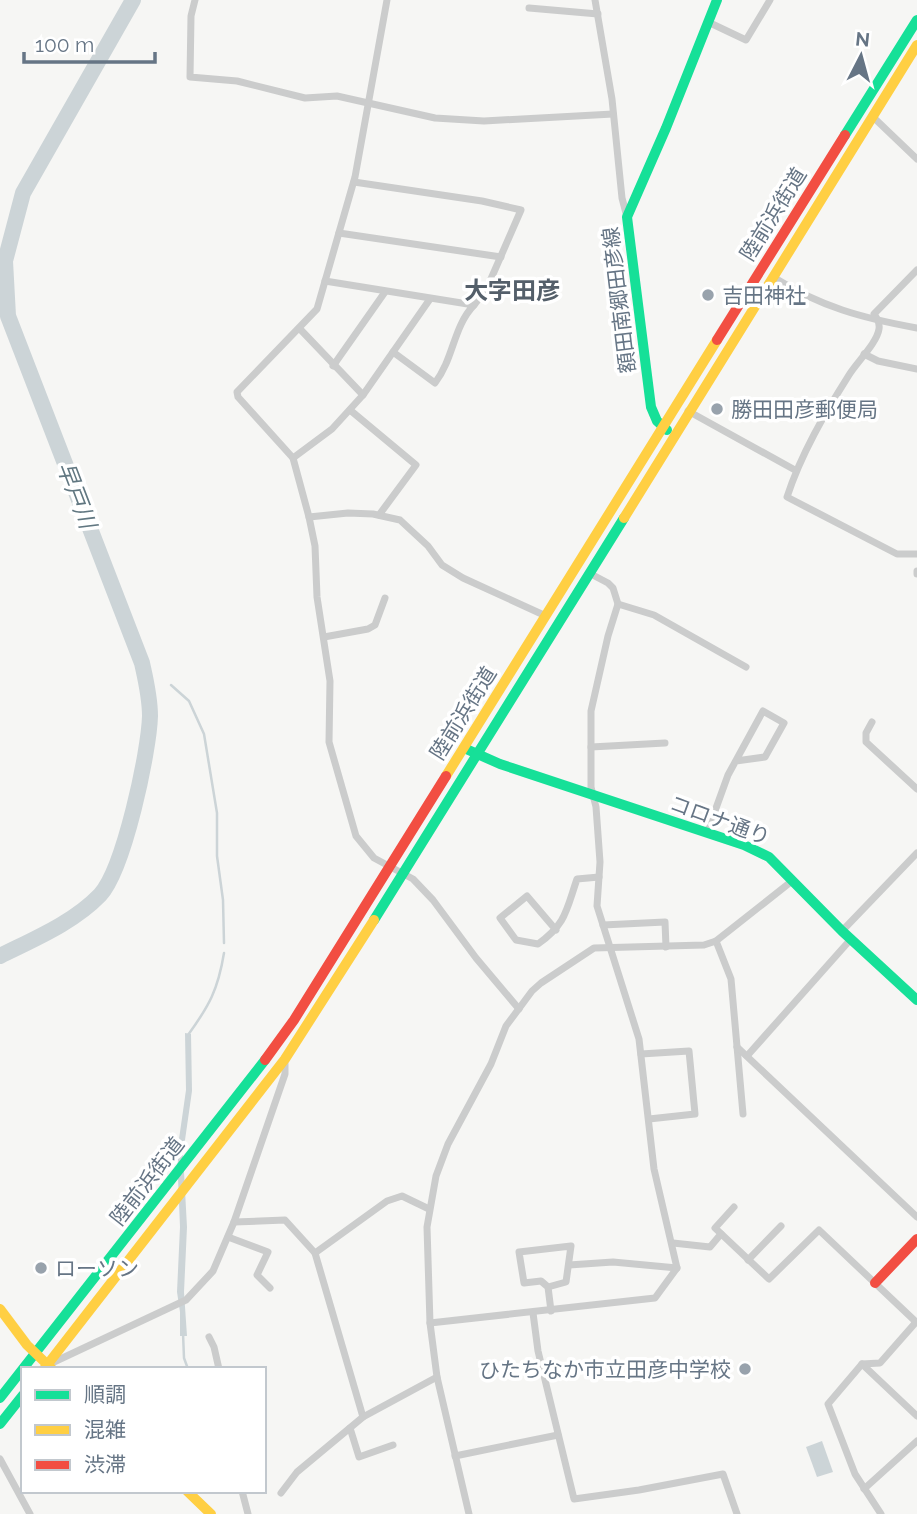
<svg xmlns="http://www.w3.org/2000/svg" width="917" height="1514" font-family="Raleway,'Noto Sans JP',sans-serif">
<rect width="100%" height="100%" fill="#f6f6f4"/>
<g fill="#ccd4d7">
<path d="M185,1033L191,1034L192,1091L183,1154L187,1227L184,1292L187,1336H180V1312L177,1292L180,1227L177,1153L186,1090Z"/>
<path d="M822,1441L833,1472L817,1477L806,1447Z"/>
</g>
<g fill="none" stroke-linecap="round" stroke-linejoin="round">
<g stroke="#ccd4d7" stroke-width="2.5">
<path d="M171,685L189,701L204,734L217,813V856L223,900L224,943"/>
<path d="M188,1035C209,1006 218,990 224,953"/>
<path d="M183,1333L184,1358L188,1369"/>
</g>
<path stroke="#ccd4d7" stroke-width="16" d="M0,956C34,939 73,923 100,895C124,869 149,752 150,716C150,697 146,681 142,663L8,316L5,261L23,193L133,0"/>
<g stroke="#cbcccc" stroke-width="7">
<path d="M195,0L191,16L190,77L237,81L305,98L337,96L435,118L484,121L613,114"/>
<path d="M387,0L355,177L317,309L237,392L238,397L293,458L309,517L315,546L317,597L330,681L329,742L356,836L374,858L413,879L433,900L476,958L519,1009"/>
<path d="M595,0L612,99L622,198L627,217"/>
<path d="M529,8L598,14"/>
<path d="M708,22L746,40L770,0"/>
<path d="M872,116L917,159"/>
<path d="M354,182L482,201L521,210L487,288L474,305"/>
<path d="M339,233L501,257"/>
<path d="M917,270L874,314C877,318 880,323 879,329C877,343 857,362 849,375C825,413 801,454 787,497L897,554H917"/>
<path d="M773,277C821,307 862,318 917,328"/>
<path d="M325,281L474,305C453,327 454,358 435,383L393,352"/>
<path d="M864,354L878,361L917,369"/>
<path d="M333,366L385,292"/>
<path d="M363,395L430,299"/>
<path d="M350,410L416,465L379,515"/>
<path d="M688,411L795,470"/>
<path d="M293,458L332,429L363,395L300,329"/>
<path d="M309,517L348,513L373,514L400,520L428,546L442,565L463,578L546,616"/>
<path d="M917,571V574"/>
<path d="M618,604L654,615L746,667"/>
<path d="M324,637L368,629L375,625L385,598"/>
<path d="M872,722L866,733V742L917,789"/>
<path d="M591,747L665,743"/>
<path d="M707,833L728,775L763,711L784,723L765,757L736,761"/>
<path d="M603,925L665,922L666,947"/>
<path d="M556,930L527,896L500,918L516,940L538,944C566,924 566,911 577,879L599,877"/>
<path d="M842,931L917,853"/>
<path d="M716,941L731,979L743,1114"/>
<path d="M737,1047L917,1217"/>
<path d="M641,1054L689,1051L695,1114L649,1119"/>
<path d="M747,1056L851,939"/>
<path d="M734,1207L715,1228L769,1279L819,1230L916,1322L880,1363L862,1364L828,1404L855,1474L881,1514"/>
<path d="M234,1222L285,1220L315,1253L363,1417"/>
<path d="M228,1237L268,1252L257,1275L270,1288"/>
<path d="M673,1243L710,1247L721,1234"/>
<path d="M315,1253L387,1201L402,1196L429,1209"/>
<path d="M748,1260L781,1226"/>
<path d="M569,1265L613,1262L677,1268"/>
<path d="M548,1287L566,1282L571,1246L519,1252L524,1283L541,1281L548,1287L551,1311"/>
<path d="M533,1313L538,1351L574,1499L639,1490L723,1474L737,1514"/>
<path d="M430,1323L655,1298L677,1268L654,1169L639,1039L597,906L600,862L596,807L591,787V711L608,636L618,604L613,588L608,583L589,573"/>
<path d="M209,1337L214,1347L219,1369"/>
<path d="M54,1362L186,1300L213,1271L234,1222L285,1074V1061"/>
<path d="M862,1364L917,1416"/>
<path d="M350,1428L359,1457L393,1445"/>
<path d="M455,1456L558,1435"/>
<path d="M0,1459L30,1514"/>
<path d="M864,1489L917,1441"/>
<path d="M242,1491L248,1514"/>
<path d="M281,1493L297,1472L363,1417L437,1377"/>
<path d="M469,1514L437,1377L430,1323L427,1227L436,1176L448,1144L491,1064L506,1026L532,991L541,983L594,948L704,945L716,941L792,881"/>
</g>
<g stroke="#16e098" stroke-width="10">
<path d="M845,135L917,20"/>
<path d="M667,430L657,421L651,407L627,217L666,128L717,0"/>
<path d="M464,748L500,764L744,845L769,857L842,931L917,1000"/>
<path d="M374,920L624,518"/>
<path d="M0,1398L265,1060"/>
<path d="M0,1424L23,1395"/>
</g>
<g stroke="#ffcf43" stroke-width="10">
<path d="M624,518L917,45"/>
<path d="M446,776L717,340"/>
<path d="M0,1309L27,1345L52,1369"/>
<path d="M44,1369L285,1059L374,920"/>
<path d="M187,1491L211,1514"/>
</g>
<g stroke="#f24e42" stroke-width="10">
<path d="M717,340L845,135"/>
<path d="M265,1060L294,1020L446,776"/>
<path d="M875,1283L917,1239"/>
</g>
</g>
<g fill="#98a2ac" stroke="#fff" stroke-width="2.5">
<circle cx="708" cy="295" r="7"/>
<circle cx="717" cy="409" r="7"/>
<circle cx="41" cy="1268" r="7"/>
<circle cx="745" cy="1369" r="7"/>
</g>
<g text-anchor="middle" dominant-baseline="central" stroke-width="7" stroke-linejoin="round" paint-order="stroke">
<g font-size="21" fill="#667585" stroke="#fff">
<text transform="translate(773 214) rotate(-58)">陸前浜街道</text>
<text transform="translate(619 300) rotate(-97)">額田南郷田彦線</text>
<text transform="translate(463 713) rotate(-58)">陸前浜街道</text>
<text transform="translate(720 820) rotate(20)">コロナ通り</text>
<text transform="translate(147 1181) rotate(-52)">陸前浜街道</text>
</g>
<g font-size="21" fill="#667585" stroke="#fff" text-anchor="start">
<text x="722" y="295">吉田神社</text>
<text x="731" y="409">勝田田彦郵便局</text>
<text x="55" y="1268">ローソン</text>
<text x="731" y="1369" text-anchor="end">ひたちなか市立田彦中学校</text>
</g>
<g font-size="23" font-style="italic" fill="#617781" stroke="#fff">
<text transform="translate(77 495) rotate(69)">早戸川</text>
</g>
<g font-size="24" font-weight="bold" fill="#545f6a" stroke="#fff">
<text x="512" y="290">大字田彦</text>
</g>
</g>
<rect x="21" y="1367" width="245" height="126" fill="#ffffff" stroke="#c2c8ce" stroke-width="2"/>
<rect x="35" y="1390" width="35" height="10" fill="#16e098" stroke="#c2c8ce" stroke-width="2"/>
<text x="84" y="1402" font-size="21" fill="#667585">順調</text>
<rect x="35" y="1425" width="35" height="10" fill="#ffcf43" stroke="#c2c8ce" stroke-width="2"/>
<text x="84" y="1437" font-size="21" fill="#667585">混雑</text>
<rect x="35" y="1460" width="35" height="10" fill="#f24e42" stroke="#c2c8ce" stroke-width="2"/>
<text x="84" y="1472" font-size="21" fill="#667585">渋滞</text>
<g transform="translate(861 56) rotate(6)" stroke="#ffffff" stroke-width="5" paint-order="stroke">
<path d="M0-5L12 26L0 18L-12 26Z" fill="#667585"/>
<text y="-10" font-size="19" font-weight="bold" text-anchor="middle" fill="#667585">N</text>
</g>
<path d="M24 52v10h131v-10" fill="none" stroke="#667585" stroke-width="3.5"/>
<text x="35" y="52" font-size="21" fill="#667585" stroke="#ffffff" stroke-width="5" paint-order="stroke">100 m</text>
</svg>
